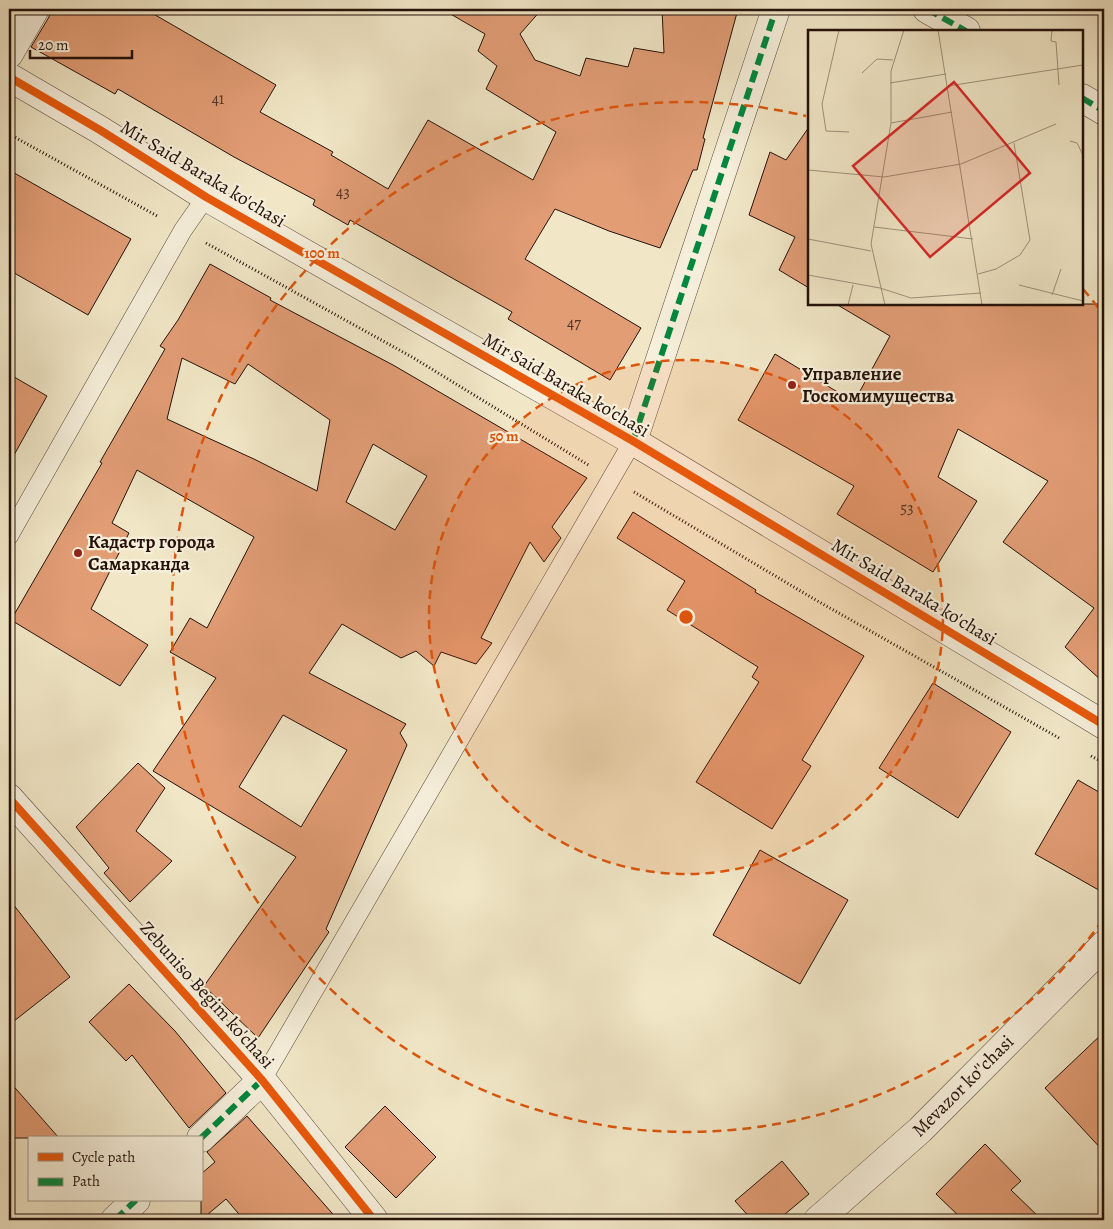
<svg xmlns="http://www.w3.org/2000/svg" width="1113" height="1229" font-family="Alegreya,serif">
<rect width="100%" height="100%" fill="#f1e7c7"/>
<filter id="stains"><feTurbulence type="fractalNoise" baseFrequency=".004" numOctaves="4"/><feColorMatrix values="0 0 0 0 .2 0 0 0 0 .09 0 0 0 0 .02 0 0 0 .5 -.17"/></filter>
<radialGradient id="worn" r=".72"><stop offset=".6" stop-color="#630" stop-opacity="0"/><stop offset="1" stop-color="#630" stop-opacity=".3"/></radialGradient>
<g fill="#e29d75" stroke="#24110a" fill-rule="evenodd">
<path d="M9,9H17L9,23Z"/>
<path d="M51,9H145L276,85L260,112L333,152L331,155L388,189L428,120L533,180L556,132L486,89L497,66L478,51L485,34L442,9H542L520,34L535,60L580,76L586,58L628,67L634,48L664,53L662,9H738L703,138L705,139L697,170H693L660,248L609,231L555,209L525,259L641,328L610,380L508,319L512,312L350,220L348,225L313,205L315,200L234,157L118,89L115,94L31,47L49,17Z"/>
<path d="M809,127V288L779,270L795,237L749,215L770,152L786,160Z"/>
<path d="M9,170L131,239L88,315L9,270Z"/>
<path d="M210,264L271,298L270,300L393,365L587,478L552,527L561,538L544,562L530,542L481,638L492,643L476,664L441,652L434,666L416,651L401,658L342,624L309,673L406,724L400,733L407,745L326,929L329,932L258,1038L204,986L296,857L153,771L216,678L170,652L190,618L207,628L254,537L137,470L112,523L129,533L91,609L148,645L120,686L11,620L102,463L100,462L165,349L160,346L178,320ZM182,358L235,384L248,364L330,420L317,491L256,460L167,419ZM373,444L427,476L395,530L346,502ZM283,715L347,750L301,827L239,787Z"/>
<path d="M836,304H1104V683L1065,647L1094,608L1003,542L1048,481L958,429L938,477L977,501L933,572L837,514L854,486L738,420L775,354L854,402L890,336Z"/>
<path d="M9,374L47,396L9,464Z"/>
<path d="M633,512L756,590L755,592L864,656L802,760L811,766L772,829L696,782L759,682L752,677L758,667L667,610L685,581L617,538Z"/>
<path d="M933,683L1011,732L958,818L879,768Z"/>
<path d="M138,763L165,788L136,831L172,861L130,902L104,873L109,868L76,827Z"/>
<path d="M1078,780L1104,795V893L1035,854Z"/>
<path d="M760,850L848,900L800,984L713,935Z"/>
<path d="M9,899L70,977L9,1025Z"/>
<path d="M129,984L175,1031L226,1093L189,1128L132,1055L126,1061L89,1022Z"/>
<path d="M1104,1032V1152L1045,1088Z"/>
<path d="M9,1081L59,1138H9Z"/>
<path d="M385,1106L436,1157L396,1198L345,1147Z"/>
<path d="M247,1116L338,1220H244L226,1199L201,1220V1174L215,1162L207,1152Z"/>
<path d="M985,1144L1021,1181L1011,1190L1042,1220H963L936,1194Z"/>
<path d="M782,1161L809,1194L778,1220H752L735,1201Z"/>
</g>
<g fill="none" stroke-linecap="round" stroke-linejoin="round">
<g stroke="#574639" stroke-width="19">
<g id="service">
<path d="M9,536L183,230L206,197"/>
<path d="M262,1080L633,441"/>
</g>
</g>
<g stroke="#574639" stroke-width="29">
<g id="minor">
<path d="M927,9L966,31"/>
<path d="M9,54L35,9"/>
<path d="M1082,98L1104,111"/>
<path d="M633,441L776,9"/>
<path d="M9,798L262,1080L374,1220"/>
<path d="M201,1138L262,1080"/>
<path d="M115,1220L136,1200"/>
<path d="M818,1220L920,1130L1104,945"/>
</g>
</g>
<g stroke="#574639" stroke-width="29">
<path id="tertiary" d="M9,77L100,130L206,197L633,441L1104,725"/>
</g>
<g stroke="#24110a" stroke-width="3" stroke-dasharray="1 2.5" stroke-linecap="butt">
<path d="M9,134L159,217"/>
<path d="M206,243L412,357L590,466"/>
<path d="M634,492L814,599L1059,738"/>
<path d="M1091,756L1104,763"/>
</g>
<use href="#service" stroke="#f6efdb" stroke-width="18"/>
<use href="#minor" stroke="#f6efdb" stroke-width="28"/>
<use href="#tertiary" stroke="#f6efdb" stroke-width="28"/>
<g stroke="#00873e" stroke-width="6" stroke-dasharray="12 6" stroke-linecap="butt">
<path d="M927,9L966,31"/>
<path d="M1082,98L1104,111"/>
<path d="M633,441L776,9"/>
<path d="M201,1138L262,1080"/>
<path d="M115,1220L136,1200"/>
</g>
<g stroke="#f6efdb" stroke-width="11">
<g id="cycleway">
<path d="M9,77L100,130L206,197L633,441L1104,725"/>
<path d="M9,798L262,1080L374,1220"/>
</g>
</g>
<use href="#cycleway" stroke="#e8590c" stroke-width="8"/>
</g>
<circle cx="686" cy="617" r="257" fill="#de550c" fill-opacity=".12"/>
<g fill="none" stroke="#de550c" stroke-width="2.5" stroke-dasharray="9 6">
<circle cx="686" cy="617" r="257"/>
<path d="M1103 920A515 515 0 1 1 806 116M1083 289A515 515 0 0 1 1103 314"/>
</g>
<g fill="#8f2418" stroke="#f6efdb" stroke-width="2">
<circle cx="792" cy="385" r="5"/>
<circle cx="78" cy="553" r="5"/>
</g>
<g text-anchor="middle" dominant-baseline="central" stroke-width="4.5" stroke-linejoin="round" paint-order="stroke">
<g font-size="16" fill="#543425">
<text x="218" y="99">41</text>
<text x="343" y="192">43</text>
<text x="574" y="323">47</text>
<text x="907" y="508">53</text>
</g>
<g font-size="19" fill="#24110a" stroke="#f6efdb">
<text transform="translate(203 174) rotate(31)">Mir Said Baraka ko'chasi</text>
<text transform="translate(566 385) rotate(30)">Mir Said Baraka ko'chasi</text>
<text transform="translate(914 592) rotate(31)">Mir Said Baraka ko'chasi</text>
<text transform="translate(207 995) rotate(48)">Zebuniso Begim ko'chasi</text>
<text transform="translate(963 1086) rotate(-45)">Mevazor ko''chasi</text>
</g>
<g font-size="19" font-weight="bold" fill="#24110a" stroke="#f6efdb" text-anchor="start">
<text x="802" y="374">Управление<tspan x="802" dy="22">Госкомимущества</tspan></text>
<text x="88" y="542">Кадастр города<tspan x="88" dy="22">Самарканда</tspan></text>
</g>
</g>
<g transform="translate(808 30)">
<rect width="275" height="275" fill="#f1e7c7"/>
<path fill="none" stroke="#9f917b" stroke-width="1" d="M31,0L14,74L18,101L41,102M130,0L174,275M244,0L243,11L248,12L251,55M54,43L69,29L85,30M82,53L138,44M140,56L275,35M83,93L144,82M262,111L269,113L275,125M0,140L76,147L153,134L248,94M66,197L165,209M0,209L63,221M170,244L188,239L212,225L222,210L206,113M0,245L72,258L103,268L173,263M211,255L275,271M244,265L253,239M40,275L45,255M77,275L63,214L83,93V41L96,0"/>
<path fill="#d62828" fill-opacity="0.15" stroke="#d62828" stroke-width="2.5" d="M146,52L222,143L122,227L45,136Z"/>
<rect width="275" height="275" fill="none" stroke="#24110a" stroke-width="2.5"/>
</g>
<circle cx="686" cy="617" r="8" fill="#de550c" stroke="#f6efdb" stroke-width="2.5"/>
<g font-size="15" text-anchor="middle" font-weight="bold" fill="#de550c" stroke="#f6efdb" stroke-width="4.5" stroke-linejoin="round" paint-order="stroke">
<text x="322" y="258">100 m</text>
<text x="504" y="441">50 m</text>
</g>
<rect width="1113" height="1229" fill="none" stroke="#f1e7c7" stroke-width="30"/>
<rect x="10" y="10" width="1093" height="1209" fill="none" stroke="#24110a" stroke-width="2.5"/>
<rect x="15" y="15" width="1083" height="1199" fill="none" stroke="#24110a"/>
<rect x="28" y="1136" width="175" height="65" fill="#f6efdb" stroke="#a29687"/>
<rect x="38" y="1153" width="25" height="8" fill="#e8590c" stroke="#a29687"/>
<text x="72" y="1162" font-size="15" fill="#24110a">Cycle path</text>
<rect x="38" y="1178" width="25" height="8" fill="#00873e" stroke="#a29687"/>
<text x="72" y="1186" font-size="15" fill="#24110a">Path</text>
<path d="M30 50v8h102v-8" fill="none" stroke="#24110a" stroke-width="2.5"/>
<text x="38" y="50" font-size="15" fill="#24110a" stroke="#f6efdb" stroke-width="4" paint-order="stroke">20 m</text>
<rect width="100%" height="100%" filter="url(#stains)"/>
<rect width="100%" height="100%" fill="url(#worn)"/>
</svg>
